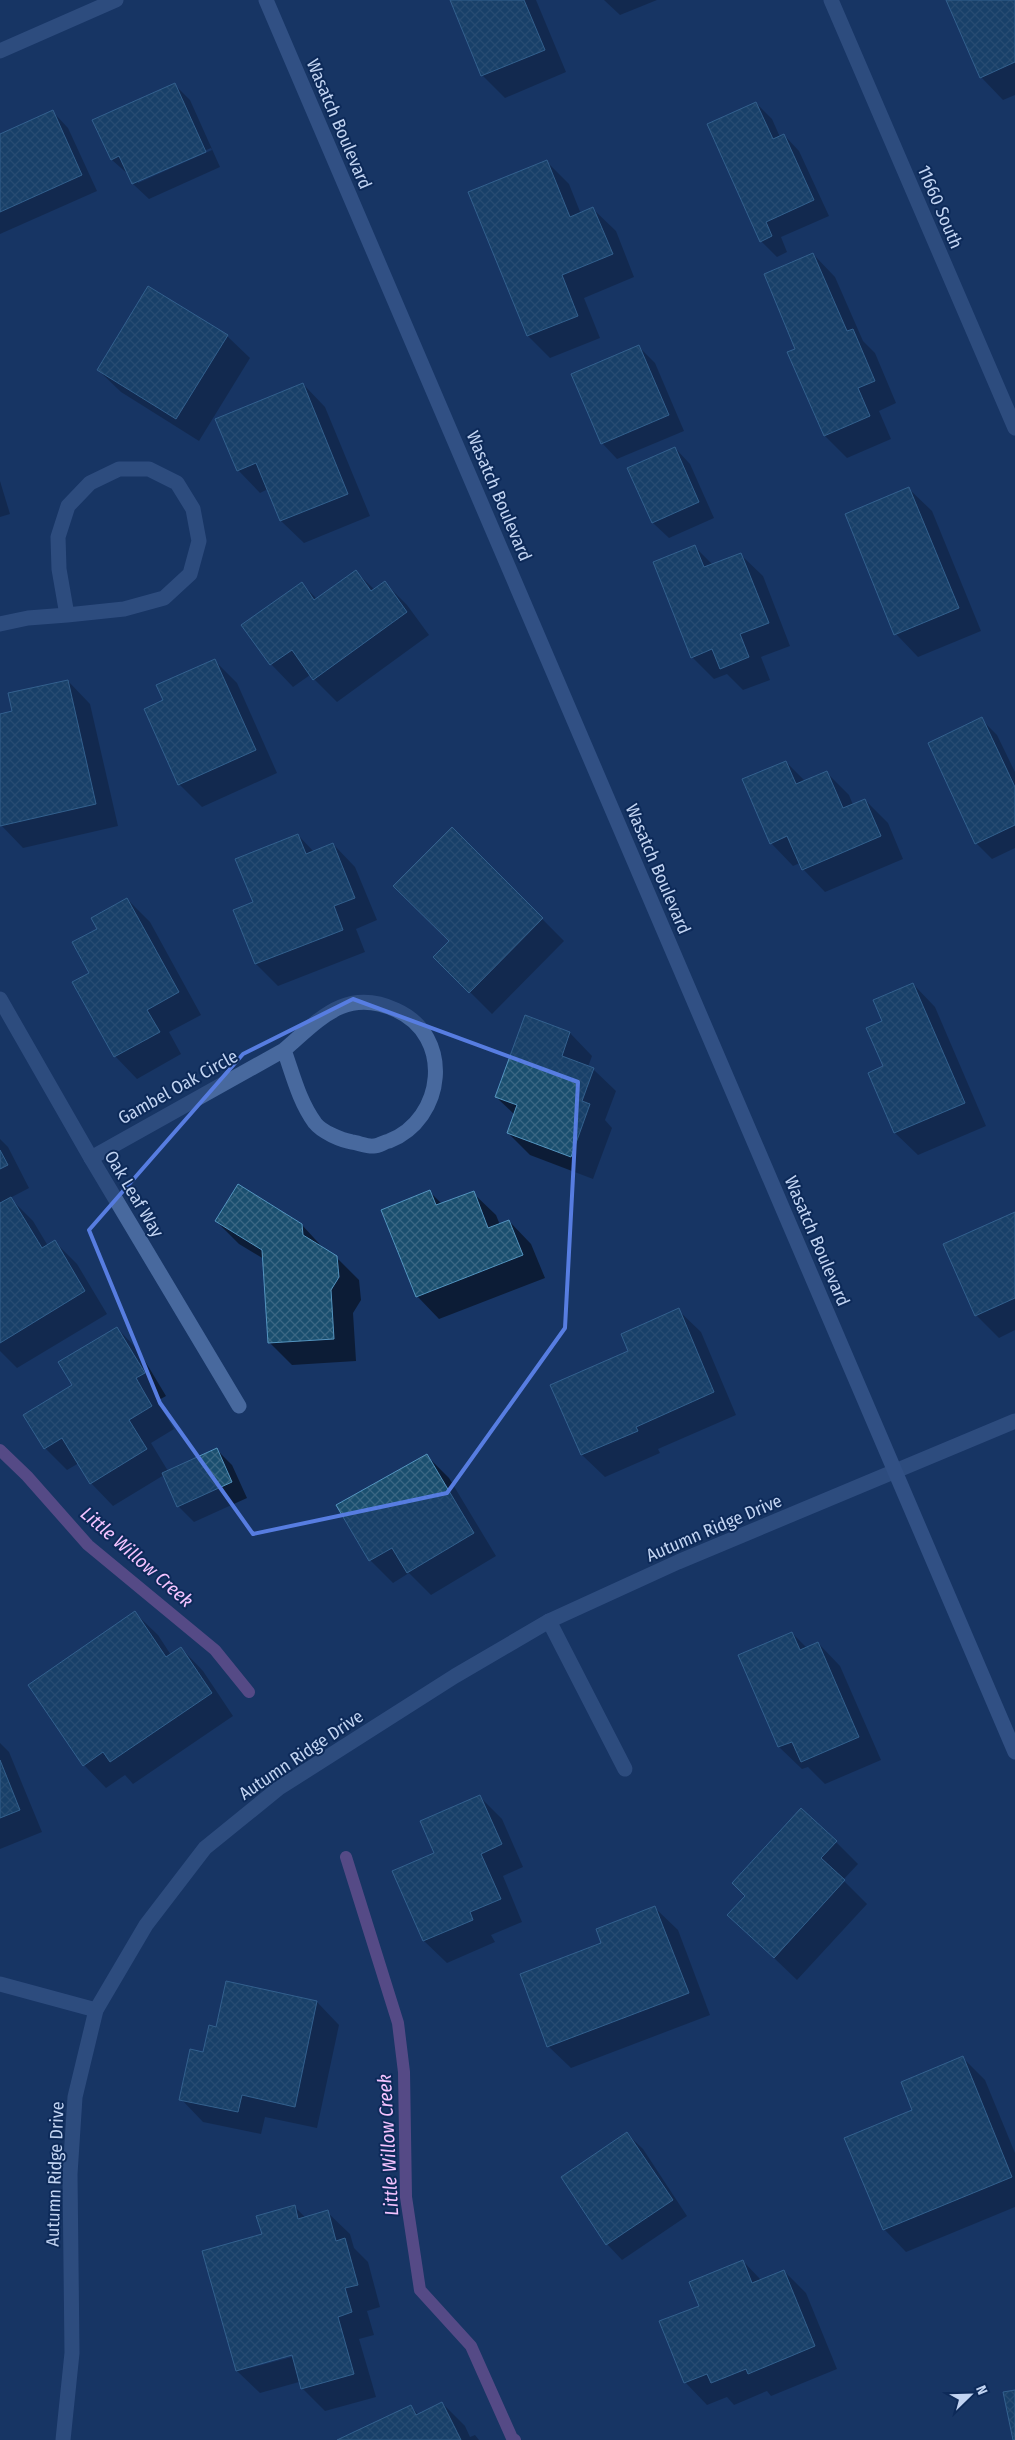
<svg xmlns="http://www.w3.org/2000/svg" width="1015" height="2440" font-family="'Fira Sans Condensed',sans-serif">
<defs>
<pattern id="building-cross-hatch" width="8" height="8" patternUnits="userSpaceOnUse" patternTransform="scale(1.25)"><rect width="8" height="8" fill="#1a4f6f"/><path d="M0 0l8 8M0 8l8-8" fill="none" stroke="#3a6784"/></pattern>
</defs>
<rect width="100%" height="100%" fill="#173565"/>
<g fill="#0007" fill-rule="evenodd">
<path d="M452,0H536L566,72L505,98L482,75Z"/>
<path d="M604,0H657L620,15Z"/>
<path d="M947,0H1015V95L1003,100L981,77Z"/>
<path d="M175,85L190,100L220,167L149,199L133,184L129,175L112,160L94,121ZM211,148L212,150L138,183V180Z"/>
<path d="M756,103L772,119L780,137L784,135L799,151L829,216L781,237L787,252L777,257L761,241Z"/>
<path d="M53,112L68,128L97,191L0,234V135Z"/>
<path d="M546,161L569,184L581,214L593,209L616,231L634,277L584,298L600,338L550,358L528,336L469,193Z"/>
<path d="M813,254L835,277L863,341L875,353L896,403L879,411L891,439L847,458L825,436L789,353L797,349Z"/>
<path d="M227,336L250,358L199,441L121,392L98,370Z"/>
<path d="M639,347L655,363L684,431L617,459L602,443Z"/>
<path d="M303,384L325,407L370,516L304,543L281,521L268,489L260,493L238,470Z"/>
<path d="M675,448L690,464L714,518L669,538L653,523L629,468Z"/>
<path d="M0,481L10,514L0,517Z"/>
<path d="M909,489L932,511L981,631L918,657L896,634Z"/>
<path d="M695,547L713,565L740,554L763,576L790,646L761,657L770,680L743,690L727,674L714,679L692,657Z"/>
<path d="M356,572L375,590L385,583L407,605L429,635L337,702L310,675L293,687L271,664L243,625L301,583L317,599Z"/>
<path d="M214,660L237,683L277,773L202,807L179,784Z"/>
<path d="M68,681L90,704L118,826L23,848L0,824V715L14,712Z"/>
<path d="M981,719L997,735L1015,772V848L992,859L976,843Z"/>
<path d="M786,762L805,781L826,772L849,795L853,805L865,800L888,823L903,859L825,892L803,869L800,863L793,866L771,843Z"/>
<path d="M452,828L564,941L492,1014L435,957L451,941Z"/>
<path d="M298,835L314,852L333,844L355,867L377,920L356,929L365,952L278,986L256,964L235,910L255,903Z"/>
<path d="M127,899L150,922L201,1015L169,1032L181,1054L137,1079L115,1056L91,973L99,929Z"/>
<path d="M913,984L935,1007L986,1126L918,1155L895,1133L869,1074L885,1067L884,1021Z"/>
<path d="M526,1017L570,1033L592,1056L588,1067L593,1069L616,1091L605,1120L612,1128L593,1179L530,1155L508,1133L515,1115L496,1097Z"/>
<path d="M0,1139L8,1147L29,1188L10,1198L33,1221L48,1246L55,1242L77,1264L107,1314L17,1368L0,1351Z"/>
<path d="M430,1192L442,1204L473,1193L496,1215L500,1225L509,1221L531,1244L545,1278L439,1319L417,1296Z"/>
<path d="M1015,1213V1330L999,1338L976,1315Z"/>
<path d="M216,1221L302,1225L325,1250L336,1257L359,1280L361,1300L353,1313L356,1361L292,1365L269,1342L264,1259L239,1244Z"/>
<path d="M678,1310L701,1332L736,1415L658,1449L660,1453L605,1477L582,1455L552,1385L630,1352Z"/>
<path d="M117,1328L139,1351L166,1396L157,1401L174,1429L151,1443L168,1471L217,1450L232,1465L247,1498L194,1522L178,1506L164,1475L113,1506L91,1483L79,1463L67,1470L45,1448L74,1386Z"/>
<path d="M427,1456L449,1478L496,1556L431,1595L409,1573L393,1583L370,1560L337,1505Z"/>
<path d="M135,1613L158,1635L171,1655L181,1648L203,1671L233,1716L133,1784L125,1775L106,1788L84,1765Z"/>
<path d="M792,1633L807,1648L818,1643L840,1666L881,1760L825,1784L808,1767L802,1769L779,1747L740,1656Z"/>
<path d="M0,1743L9,1752L42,1832L0,1849Z"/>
<path d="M479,1796L502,1819L523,1867L503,1876L522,1922L491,1935L495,1942L447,1963L424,1941L394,1872L436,1853Z"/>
<path d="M836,1842L858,1864L843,1880L867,1904L797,1980L729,1915Z"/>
<path d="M655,1908L678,1930L710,2015L571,2068L548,2046L603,1944Z"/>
<path d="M317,2002L339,2025L317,2128L265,2117L261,2134L203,2122L181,2099L217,2029Z"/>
<path d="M963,2058L985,2080L1015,2153V2207L906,2252L884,2229L914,2111Z"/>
<path d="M627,2134L643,2149L687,2216L622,2260L607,2244Z"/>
<path d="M294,2206L306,2218L327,2212L350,2234L354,2248L368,2262L380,2307L367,2311L374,2335L359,2339L376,2397L325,2411L302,2388L299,2382L260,2393L237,2371L263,2235ZM298,2352L299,2355L250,2368V2366Z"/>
<path d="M743,2261L761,2280L784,2271L806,2293L837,2369L771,2396L767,2391L734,2405L727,2397L707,2405L685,2382L701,2306Z"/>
<path d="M442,2403L465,2426L470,2437L475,2435L479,2440H339L411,2407L419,2415Z"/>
</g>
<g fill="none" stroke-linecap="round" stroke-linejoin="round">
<g stroke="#a165af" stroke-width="12">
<path d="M0,1450L27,1476L88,1545L215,1650L249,1692"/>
<path d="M346,1857L398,2023L404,2072L406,2197L420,2290L471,2346L512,2438L515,2440"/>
</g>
</g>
<g fill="url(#building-cross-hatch)" stroke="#5494bf">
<path d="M450,0H524L545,50L481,76Z"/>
<path d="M946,0H1015V62L980,78Z"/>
<path d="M175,83L206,152L132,184L119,156L111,160L92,120Z"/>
<path d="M756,102L773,139L784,134L814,200L766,222L772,236L760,242L707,124Z"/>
<path d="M53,110L82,175L0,212V134Z"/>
<path d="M547,160L570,217L593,207L613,254L562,275L578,316L527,336L468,192Z"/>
<path d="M813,253L847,331L853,329L875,381L858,388L870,416L824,436L787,352L795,349L764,274Z"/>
<path d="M148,286L228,335L176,419L97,370Z"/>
<path d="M639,345L669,415L601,444L571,374Z"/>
<path d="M303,383L348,494L280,521L256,463L237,471L215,419Z"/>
<path d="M675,447L699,502L652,523L627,468Z"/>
<path d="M909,487L959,608L894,635L845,514Z"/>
<path d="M695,545L704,567L741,553L769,623L740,634L749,657L720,669L712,649L691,658L653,562Z"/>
<path d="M356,570L371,591L385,581L407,612L313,680L292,650L270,665L241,625L302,582L314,600Z"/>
<path d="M215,659L256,750L178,785L144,709L163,700L156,685Z"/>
<path d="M68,680L96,804L0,826V714L12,711L8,693Z"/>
<path d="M982,717L1015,787V825L975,844L928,743Z"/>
<path d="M786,761L796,784L827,771L843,808L865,799L881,836L802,870L787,836L770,844L742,779Z"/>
<path d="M452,827L543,918L469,993L433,957L449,941L393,886Z"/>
<path d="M298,834L306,854L333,843L355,898L334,906L343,930L255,964L233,910L253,902L235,859Z"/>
<path d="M127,898L179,992L147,1010L160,1032L114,1057L72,982L89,973L72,942L97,929L91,918Z"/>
<path d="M913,983L965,1103L894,1133L868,1073L883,1066L866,1028L882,1021L873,1000Z"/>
<path d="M525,1015L570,1032L562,1056L594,1068L582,1101L590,1104L571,1157L507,1133L517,1105L495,1097Z"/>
<path d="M0,1150L8,1165L0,1169Z"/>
<path d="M238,1184L302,1224L303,1235L337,1256L339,1277L331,1290L334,1339L268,1343L262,1250L215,1221Z"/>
<path d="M430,1190L436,1205L474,1191L488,1228L509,1220L523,1255L416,1297L381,1210Z"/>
<path d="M11,1197L42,1248L55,1240L85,1291L0,1343V1203Z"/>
<path d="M1015,1212V1298L975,1316L943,1244Z"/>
<path d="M679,1308L714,1392L636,1427L638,1431L581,1455L550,1385L628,1351L621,1334Z"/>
<path d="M117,1327L145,1373L136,1378L152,1406L129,1420L147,1449L90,1484L62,1438L44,1449L23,1415L72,1385L58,1362Z"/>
<path d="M217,1448L232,1482L177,1507L162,1473Z"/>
<path d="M427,1454L474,1533L407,1573L392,1548L369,1561L336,1505Z"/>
<path d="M135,1611L166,1657L181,1647L212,1693L110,1762L103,1752L83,1766L28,1685Z"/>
<path d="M792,1632L800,1650L818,1642L859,1737L801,1762L792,1742L778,1747L738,1655Z"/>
<path d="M0,1760L20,1810L0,1818Z"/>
<path d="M480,1795L502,1844L481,1854L501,1899L470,1912L473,1920L423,1941L392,1871L434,1853L420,1821Z"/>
<path d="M801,1808L837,1841L821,1858L845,1880L774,1958L727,1915L745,1896L732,1883Z"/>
<path d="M655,1906L689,1993L547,2047L520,1974L601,1943L596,1929Z"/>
<path d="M226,1981L317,2001L295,2107L242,2095L238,2112L179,2100L190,2049L203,2052L209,2025L216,2027Z"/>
<path d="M963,2056L1012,2177L883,2230L844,2138L912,2110L901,2082Z"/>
<path d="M627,2132L673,2200L606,2245L561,2177Z"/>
<path d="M295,2205L298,2219L328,2210L336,2241L345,2238L358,2285L345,2288L352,2312L338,2317L354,2374L301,2389L292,2355L236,2371L202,2251L262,2234L256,2216Z"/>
<path d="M743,2260L752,2283L784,2270L815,2346L748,2374L746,2369L711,2383L707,2374L684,2383L659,2321L699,2306L689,2282Z"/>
<path d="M1015,2390V2440H1013L1003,2392Z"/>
<path d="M442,2402L461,2440H337L411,2405L416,2415Z"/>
</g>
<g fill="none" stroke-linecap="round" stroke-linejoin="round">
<g stroke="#48699e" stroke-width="15">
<path d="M831,0L1015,428"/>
<path d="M0,51L116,0"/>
<path d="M0,624L28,618L67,615L124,609L164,598L190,574L199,541L193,509L177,483L149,469H119L90,483L68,506L58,537L59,569L67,615"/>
<path d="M0,999L91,1158L239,1406"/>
<path d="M91,1158L284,1050C293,1075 299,1101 315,1123C322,1132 341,1140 352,1142C359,1143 368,1147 374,1146C379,1146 384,1142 389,1141C445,1119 454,1036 396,1010C346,987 320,1019 284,1050"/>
<path d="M549,1621L625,1769"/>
<path d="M0,1984L96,2010"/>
<path d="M63,2440L72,2353L70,2174L75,2097L96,2010L146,1925L205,1848L279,1788L455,1676L549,1621L678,1562L1015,1421"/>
</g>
<path stroke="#5072aa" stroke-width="15" d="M266,0L1015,1752"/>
</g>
<path d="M0 0H1015V2440H0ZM353,999L578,1082L565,1328L447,1493L253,1534L160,1403L89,1230L243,1054Z" fill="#173565" fill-opacity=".55" fill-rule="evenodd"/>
<path fill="none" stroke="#577de1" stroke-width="4" stroke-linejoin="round" d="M353,999L578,1082L565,1328L447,1493L253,1534L160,1403L89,1230L243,1054Z"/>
<g text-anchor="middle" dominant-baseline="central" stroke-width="4" stroke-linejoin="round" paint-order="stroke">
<g font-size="18" fill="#c2d4f2" stroke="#0d2a59">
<text transform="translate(339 124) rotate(67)">Wasatch Boulevard</text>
<text transform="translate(940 207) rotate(67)">11660 South</text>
<text transform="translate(499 496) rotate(67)">Wasatch Boulevard</text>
<text transform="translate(658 869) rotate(67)">Wasatch Boulevard</text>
<text transform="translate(178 1087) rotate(-29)">Gambel Oak Circle</text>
<text transform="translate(134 1194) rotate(59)">Oak Leaf Way</text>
<text transform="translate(817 1241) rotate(67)">Wasatch Boulevard</text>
<text transform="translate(714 1528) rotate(-23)">Autumn Ridge Drive</text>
<text transform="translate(301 1755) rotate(-34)">Autumn Ridge Drive</text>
<text transform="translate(55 2174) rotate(-88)">Autumn Ridge Drive</text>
</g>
<g font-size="19" font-style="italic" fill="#f4c3ff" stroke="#0d2a59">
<text transform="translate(137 1557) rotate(41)">Little Willow Creek</text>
<text transform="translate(388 2145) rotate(-93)">Little Willow Creek</text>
</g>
</g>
<g transform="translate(970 2395) rotate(67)" stroke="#0d2a59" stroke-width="4" paint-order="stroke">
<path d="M0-4L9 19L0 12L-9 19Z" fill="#c2d4f2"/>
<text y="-8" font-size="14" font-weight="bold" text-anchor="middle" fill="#c2d4f2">N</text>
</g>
</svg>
